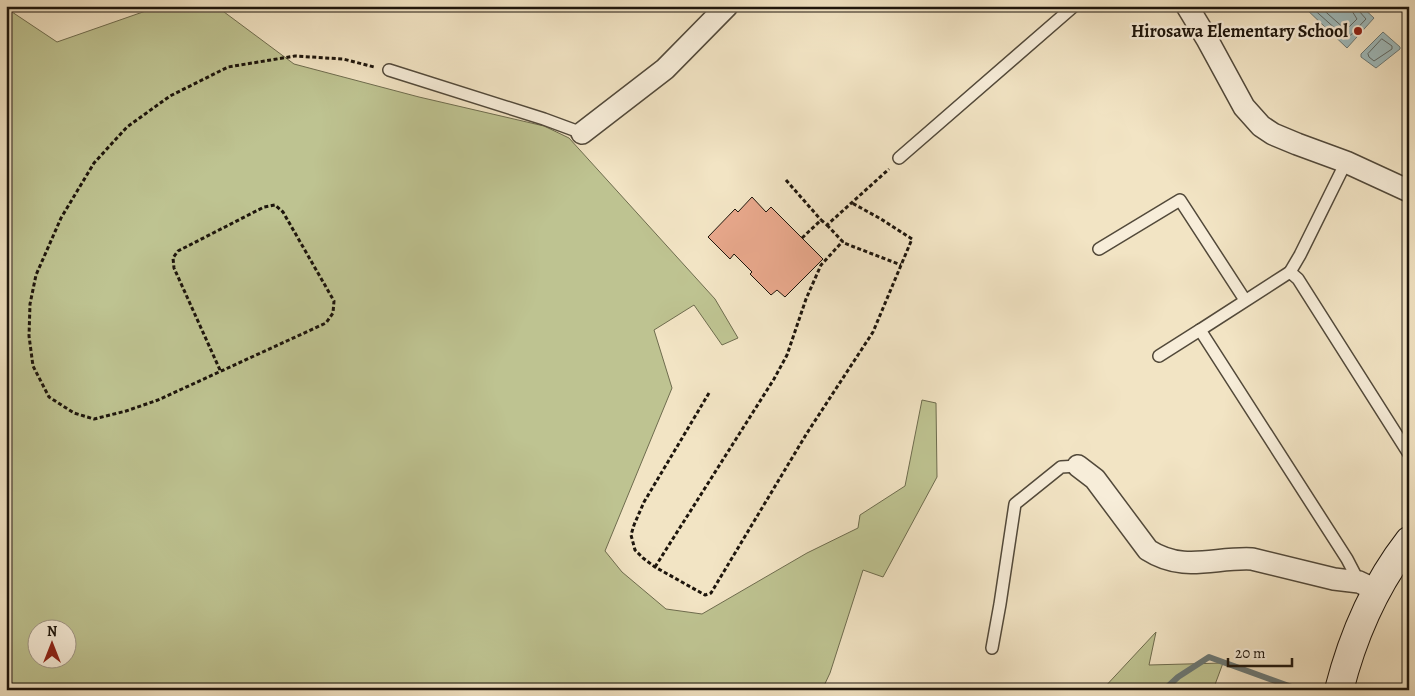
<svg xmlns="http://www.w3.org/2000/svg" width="1415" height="696" font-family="Alegreya,serif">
<rect width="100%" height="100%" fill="#f2e4c4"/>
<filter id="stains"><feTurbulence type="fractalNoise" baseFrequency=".004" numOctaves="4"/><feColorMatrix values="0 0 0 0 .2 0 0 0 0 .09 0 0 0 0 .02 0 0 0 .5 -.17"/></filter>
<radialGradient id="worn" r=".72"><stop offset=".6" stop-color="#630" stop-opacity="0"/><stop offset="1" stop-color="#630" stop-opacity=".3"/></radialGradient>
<g fill="#bec391" stroke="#6e6c4e" fill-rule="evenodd">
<path d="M160,6H216L294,64L419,97L544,126L569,138L715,299L738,338L722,345L694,305L654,330L672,388L605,551L622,572L666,609L702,614L807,553L858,528L860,515L905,486L922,400L936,403L937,477L883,577L863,570L830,673L822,690H6V8L57,42ZM38,628H68V658H38Z"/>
<path d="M1156,632L1149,665L1223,663L1213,690H1102Z"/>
</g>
<g fill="#9fbcbe" stroke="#6b7977">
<path d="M1303,6H1361L1374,18L1347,48Z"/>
<path d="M1383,32L1400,47V49L1376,68L1361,57V54Z"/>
</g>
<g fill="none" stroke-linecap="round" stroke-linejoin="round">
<g stroke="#5e6865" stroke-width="1">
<path d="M1310,6L1347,39L1366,19L1359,11L1358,6"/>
<path d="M1319,6L1346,30L1357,19L1352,11V6"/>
<path d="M1382,39L1392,46V49L1374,61L1369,57L1368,54Z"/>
</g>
<path stroke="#6b7977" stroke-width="6" d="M1164,690L1178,677L1209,657L1300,690"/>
</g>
<path fill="#e8a88c" stroke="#1d150c" d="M752,197L766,212L771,207L823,259L785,297L777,290L771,295L750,274L752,272L734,254L730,259L708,237L735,209L738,212Z"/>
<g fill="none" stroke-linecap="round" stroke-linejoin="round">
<g stroke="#52493a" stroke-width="14">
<g id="service">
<path d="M389,70L544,119L582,133"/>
<path d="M899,158L1074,6"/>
<path d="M1099,249L1180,200L1245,300"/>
<path d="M1290,272L1300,255L1346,162"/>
<path d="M1200,330L1290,272L1298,279L1409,454"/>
<path d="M1159,356L1200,330L1347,559L1359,582"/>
<path d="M992,648L1000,604L1015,504L1061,467L1078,466"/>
</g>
</g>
<g stroke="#52493a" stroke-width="24">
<g id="minor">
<path d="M1187,6L1207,39L1244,107L1261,126L1273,134L1297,144L1346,162L1409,191"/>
<path d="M582,133L665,69L727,6"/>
<path d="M1078,466L1095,479L1148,550C1184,573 1214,557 1252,559L1334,579L1359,582L1376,590"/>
</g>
</g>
<g stroke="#1d150c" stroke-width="30">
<path id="secondary" d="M1339,690C1353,635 1374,586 1409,541"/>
</g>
<g stroke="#1d150c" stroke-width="3" stroke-dasharray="4 2.5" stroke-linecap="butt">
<path d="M786,180L821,220"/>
<path d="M827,225L844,243L901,265"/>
<path d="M802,238L821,220L827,225L889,169"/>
<path d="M220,370L174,268L173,258L178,251L264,207L275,205L283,212L334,301L333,313L326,323L158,400L126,411L94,419L74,413L49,397L33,366L29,336L30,304L36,275L61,218L94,163L127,127L170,96L228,67L295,56L343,59L374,67"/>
<path d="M709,393L644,502L634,525L631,535L635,550L643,558L655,567L705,595L711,593L807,433L873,332L912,239L881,219L852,203"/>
<path d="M655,567L774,379L787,355L806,299L821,265L843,241"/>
</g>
<use href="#service" stroke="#f7edd9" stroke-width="11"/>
<use href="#minor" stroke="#f7edd9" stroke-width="21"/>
<use href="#secondary" stroke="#f7edd9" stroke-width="28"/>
</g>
<circle fill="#8f2418" stroke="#f7edd9" stroke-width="2" cx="1358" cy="31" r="5"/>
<g text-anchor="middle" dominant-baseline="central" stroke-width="5" stroke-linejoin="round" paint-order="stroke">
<g font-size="18" font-weight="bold" fill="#1d150c" stroke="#f7edd9" text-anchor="end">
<text x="1348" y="31">Hirosawa Elementary School</text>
</g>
</g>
<rect width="1415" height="696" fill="none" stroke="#f2e4c4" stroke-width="25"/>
<rect x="8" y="8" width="1400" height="681" fill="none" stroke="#1d150c" stroke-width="2.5"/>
<rect x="12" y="12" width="1390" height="671" fill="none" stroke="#1d150c"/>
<g transform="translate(52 644)"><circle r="24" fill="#f7edd9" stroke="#a09787"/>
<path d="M0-4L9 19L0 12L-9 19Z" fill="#8f2418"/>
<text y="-8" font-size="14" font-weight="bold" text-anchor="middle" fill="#1d150c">N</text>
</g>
<path d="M1228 658v8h64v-8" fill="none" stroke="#1d150c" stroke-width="2.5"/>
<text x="1235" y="658" font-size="15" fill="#1d150c" stroke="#f7edd9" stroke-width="4" paint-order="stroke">20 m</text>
<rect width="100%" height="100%" filter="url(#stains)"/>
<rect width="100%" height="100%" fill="url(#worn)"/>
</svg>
